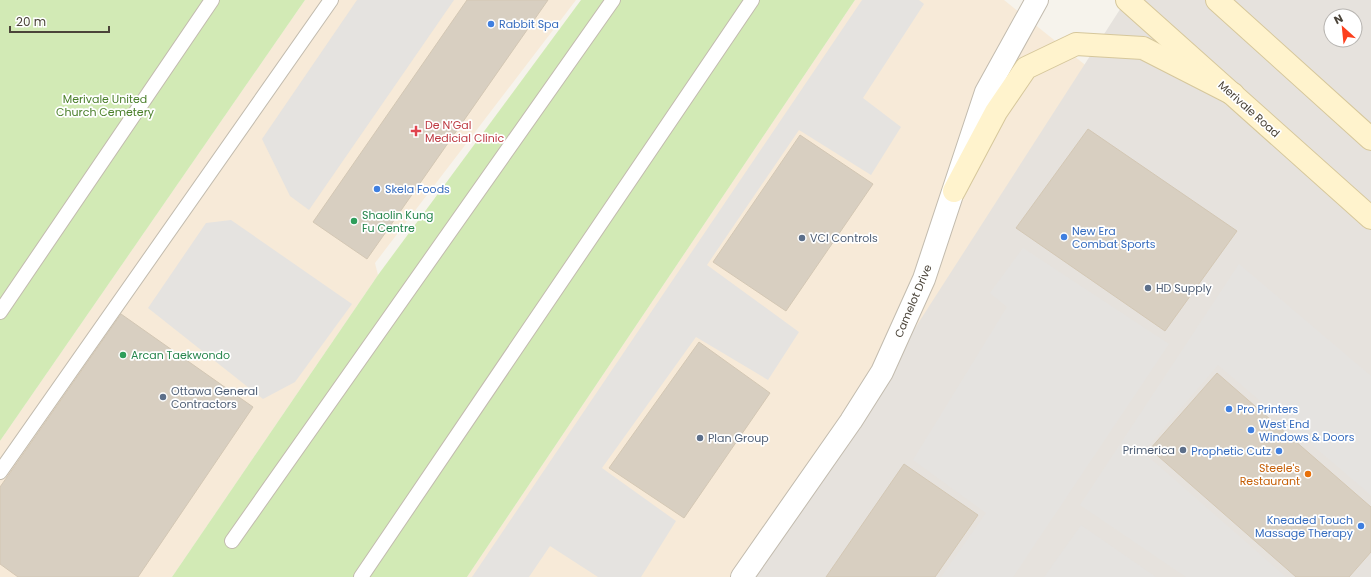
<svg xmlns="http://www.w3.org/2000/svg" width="1371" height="577" font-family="Poppins,sans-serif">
<rect width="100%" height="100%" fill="#f6f3ec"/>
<g fill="#f7ead8">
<path d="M305,0H576L375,263L378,275L172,577H0V441Z"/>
<path d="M855,0H1004L1224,176L1371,577H467Z"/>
</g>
<path fill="#e6e2dd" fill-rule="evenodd" d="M1126,0H1371V577H755ZM1331,16H1355V40H1331Z"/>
<g fill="#d2eab5">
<path d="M0,0H305L0,441Z"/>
<path d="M581,0H855L467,577H172L378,275Z"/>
</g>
<g fill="#e5e3e0">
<path d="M357,0H454L309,210L290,196L262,139Z"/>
<path d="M862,0H919L924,4L863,98L901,127L871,175L799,130L707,265L799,332L768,380L696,337L602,468L676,521L641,577H598L550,546L529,577H472Z"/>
<path d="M231,220L352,304L295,382L263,399L148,308L206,223Z"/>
<path d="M1023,248L1169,344L1013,577H941L986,513L913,460L1007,307L990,293Z"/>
<path d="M1239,264L1371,376V495L1218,365L1143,452L1286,577H1186L1080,505Z"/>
<path d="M1081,525L1156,577H1044Z"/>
</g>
<g fill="#d8cfc1" stroke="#d3c7b4">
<path d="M467,0H548L367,259L313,222Z"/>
<path d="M1088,129L1237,231L1165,331L1016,228Z"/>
<path d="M800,135L873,184L786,311L713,262Z"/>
<path d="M121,314L253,407L138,577H18L0,564V487Z"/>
<path d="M699,342L770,393L684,518L609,468Z"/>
<path d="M1217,373L1371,507V552L1349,577H1296L1150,449Z"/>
<path d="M904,464L978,515L935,577H826Z"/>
</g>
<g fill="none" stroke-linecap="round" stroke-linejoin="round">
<g stroke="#c2bbae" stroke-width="16">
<g id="service">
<path d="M0,312L212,0"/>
<path d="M0,472L331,0"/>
<path d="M232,541L613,0"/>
<path d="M361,577L752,0"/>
</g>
</g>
<g stroke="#c2bbae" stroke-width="24">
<path id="tertiary" d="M742,577L851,421L882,372L924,279L986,92L1037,0"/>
</g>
<g stroke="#d6c79b" stroke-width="24">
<g id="secondary">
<path d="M1127,0L1371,218"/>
<path d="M1217,0L1371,139"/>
<path d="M954,191L996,112L1026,68L1076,44L1143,48L1233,94"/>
</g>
</g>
<use href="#service" stroke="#fff" stroke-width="14"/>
<use href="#tertiary" stroke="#fff" stroke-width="22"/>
<use href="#secondary" stroke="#fff3cd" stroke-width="22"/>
</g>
<g fill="#3f7fe0" stroke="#fff" stroke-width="1.5">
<circle cx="491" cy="24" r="4"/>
<circle cx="377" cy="189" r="4"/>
<circle cx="1064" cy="237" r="4"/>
<circle cx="1229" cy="409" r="4"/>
<circle cx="1251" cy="430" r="4"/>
<circle cx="1279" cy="451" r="4"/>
<circle cx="1361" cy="526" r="4"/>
</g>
<path fill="#e0444e" stroke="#fff" stroke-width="1.5" d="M414 125h4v4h4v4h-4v4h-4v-4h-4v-4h4z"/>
<g fill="#2e9e5b" stroke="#fff" stroke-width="1.5">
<circle cx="354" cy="221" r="4"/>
<circle cx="123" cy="355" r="4"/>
</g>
<g fill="#5c6f8a" stroke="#fff" stroke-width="1.5">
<circle cx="802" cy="238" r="4"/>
<circle cx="1148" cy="288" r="4"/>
<circle cx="163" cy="397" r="4"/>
<circle cx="700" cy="438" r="4"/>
<circle cx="1183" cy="450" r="4"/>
</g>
<circle fill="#e8710a" stroke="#fff" stroke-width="1.5" cx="1308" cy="474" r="4"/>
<g text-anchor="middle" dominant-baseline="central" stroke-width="3.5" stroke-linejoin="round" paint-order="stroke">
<g font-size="11" fill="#366cbe" stroke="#fff" text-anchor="start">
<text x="499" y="24">Rabbit Spa</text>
<text x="385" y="189">Skela Foods</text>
<text x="1072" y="231">New Era<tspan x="1072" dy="13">Combat Sports</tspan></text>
<text x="1237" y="409">Pro Printers</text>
<text x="1259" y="424">West End<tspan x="1259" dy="13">Windows &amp; Doors</tspan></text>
<text x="1271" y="451" text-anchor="end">Prophetic Cutz</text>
<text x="1353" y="520" text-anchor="end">Kneaded Touch<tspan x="1353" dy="13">Massage Therapy</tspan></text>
</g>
<g font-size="11" fill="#4a7f2a" stroke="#fff">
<text x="105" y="99">Merivale United<tspan x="105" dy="13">Church Cemetery</tspan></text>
</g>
<g font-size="11" fill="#4b4439" stroke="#fff">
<text transform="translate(1249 109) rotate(42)">Merivale Road</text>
<text transform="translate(913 301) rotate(-67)">Camelot Drive</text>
</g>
<g font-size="11" fill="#be3a42" stroke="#fff" text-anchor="start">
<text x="425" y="125">De N’Gal<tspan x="425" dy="13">Medicial Clinic</tspan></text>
</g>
<g font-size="11" fill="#27864d" stroke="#fff" text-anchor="start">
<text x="362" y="215">Shaolin Kung<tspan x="362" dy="13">Fu Centre</tspan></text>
<text x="131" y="355">Arcan Taekwondo</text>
</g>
<g font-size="11" fill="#4e5e75" stroke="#fff" text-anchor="start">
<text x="810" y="238">VCI Controls</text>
<text x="1156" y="288">HD Supply</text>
<text x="171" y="391">Ottawa General<tspan x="171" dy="13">Contractors</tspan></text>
<text x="708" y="438">Plan Group</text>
<text x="1175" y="450" text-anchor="end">Primerica</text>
</g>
<g font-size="11" fill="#c56008" stroke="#fff" text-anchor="end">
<text x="1300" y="468">Steele's<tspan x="1300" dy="13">Restaurant</tspan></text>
</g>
</g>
<g transform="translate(1343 28) rotate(333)"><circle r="19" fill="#ffffff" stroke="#b7b4b0"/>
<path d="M0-3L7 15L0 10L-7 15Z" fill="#fc3f1d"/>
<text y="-6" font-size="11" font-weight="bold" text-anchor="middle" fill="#4b4439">N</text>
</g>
<path d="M10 26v6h99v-6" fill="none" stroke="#4b4439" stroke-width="2"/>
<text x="16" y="26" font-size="12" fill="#4b4439" stroke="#ffffff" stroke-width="3" paint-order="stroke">20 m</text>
</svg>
